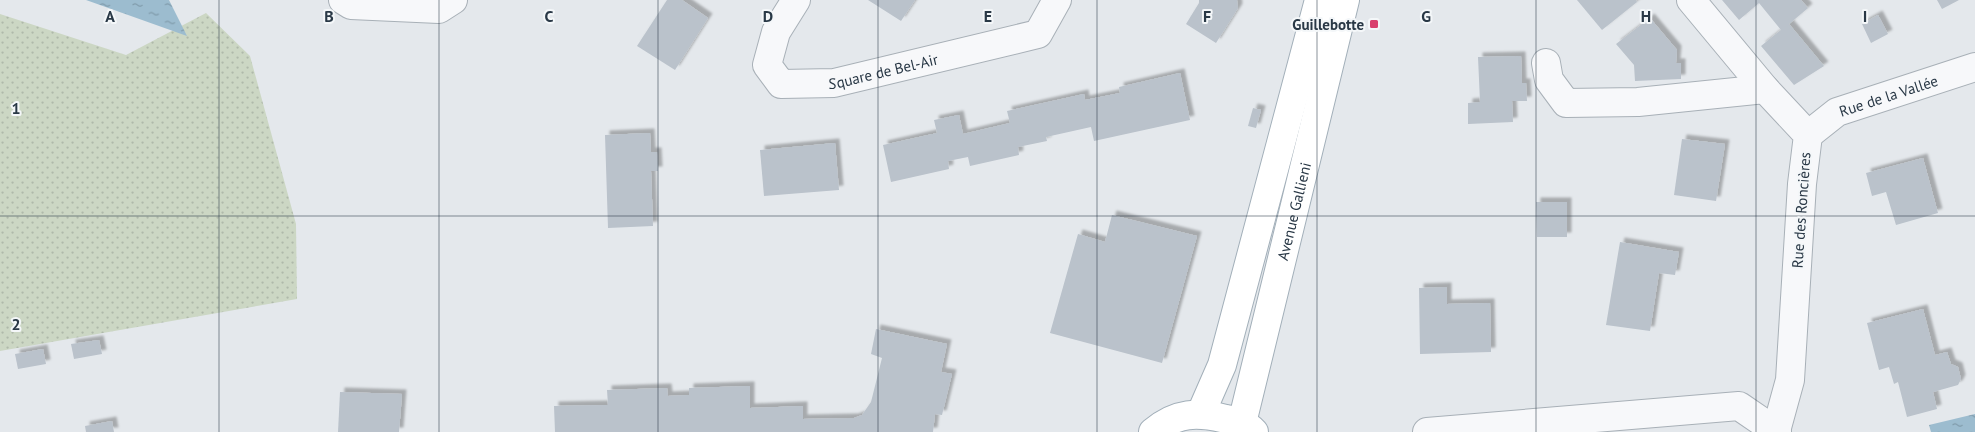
<svg xmlns="http://www.w3.org/2000/svg" width="1975" height="432" font-family="'PT Sans',sans-serif">
<defs>
<pattern id="grass-dots" width="8" height="8" patternUnits="userSpaceOnUse" patternTransform="scale(1.25)"><rect width="8" height="8" fill="#ccd7c4"/><path d="M2 2h.1M6 6h.1" fill="none" stroke="#afb9aa" stroke-width="1.8" stroke-linecap="round"/></pattern>
<pattern id="water-ripples" width="26" height="14" patternUnits="userSpaceOnUse" patternTransform="scale(1.25)"><rect width="26" height="14" fill="#9cbccf"/><path d="M2 4q2-2 4 0t4 0M15 11q2-2 4 0t4 0" fill="none" stroke="#7f9aaa"/></pattern>
<filter id="shadow"><feDropShadow dx="4.5" dy="-4.5" stdDeviation="1" flood-color="#0004"/></filter>
</defs>
<rect width="100%" height="100%" fill="#e4e8ec"/>
<path fill="url(#grass-dots)" d="M206,13L250,56L296,224L297,299L0,351V14L126,55Z"/>
<g fill="url(#water-ripples)">
<path d="M86,0H169L187,36Z"/>
<path d="M1975,414V432H1931L1929,425Z"/>
</g>
<g fill="#bac2cb" filter="url(#shadow)">
<path d="M667,0H682L708,18L675,70L637,46Z"/>
<path d="M868,0H915L901,21Z"/>
<path d="M1199,0H1237L1238,8L1216,43L1186,24L1199,3Z"/>
<path d="M1577,0H1636L1637,2L1602,30Z"/>
<path d="M1722,0H1801L1808,8L1789,24L1824,66L1794,85L1761,46L1781,30L1759,3L1739,20Z"/>
<path d="M1937,0H1959L1942,9Z"/>
<path d="M1878,15L1888,34L1871,43L1862,24Z"/>
<path d="M1650,18L1677,50L1676,63H1681V79L1635,81L1634,65L1616,44Z"/>
<path d="M1521,56L1522,83H1526L1527,101H1512L1513,122L1468,124V103L1480,102L1478,57Z"/>
<path d="M1180,73L1190,120L1094,141L1091,127L1046,137L1047,141L1018,147L1019,155L970,166L968,157L948,161L949,169L891,182L883,145L937,133L934,120L959,115L963,134L1010,123L1007,111L1084,94L1085,100L1120,93L1119,87Z"/>
<path d="M1253,108L1261,110L1256,128L1248,126Z"/>
<path d="M650,133L651,152H657L658,171H651L653,226L608,228L605,135Z"/>
<path d="M1682,139L1725,144L1716,201L1674,195Z"/>
<path d="M835,143L839,190L764,196L760,150Z"/>
<path d="M1923,158L1938,213L1896,225L1886,192L1872,196L1866,173Z"/>
<path d="M1536,202H1567V237H1537Z"/>
<path d="M1112,215L1197,236L1162,363L1050,333L1078,234L1105,242Z"/>
<path d="M1620,242L1679,252L1675,275L1659,273L1650,331L1606,325Z"/>
<path d="M1447,287V304L1490,303L1491,352L1420,354L1419,288Z"/>
<path d="M1923,309L1935,355L1947,352L1951,364L1958,367L1961,379L1958,385L1933,392L1937,409L1907,417L1898,382L1894,384L1889,367L1879,370L1867,323Z"/>
<path d="M876,329L947,344L941,372L952,374L942,415L935,414L933,432H555L554,406L608,405L607,390L667,388L668,396L689,395V388L750,386V408L803,406V419L854,418L862,415L871,402L882,358L871,354Z"/>
<path d="M99,340L102,354L74,359L71,344Z"/>
<path d="M43,349L46,364L18,369L15,354Z"/>
<path d="M340,392L402,394L399,432H338Z"/>
<path d="M112,421L114,432H86L85,426Z"/>
</g>
<g fill="none" stroke-linecap="round" stroke-linejoin="round">
<g stroke="#a8b0b7" stroke-width="30">
<g id="minor">
<path d="M343,0L351,5L439,9L453,0"/>
<path id="s1" d="M796,0L776,32L767,65L781,84L834,83L1038,34L1057,0"/>
<path d="M1691,0L1765,89L1808,135L1802,184L1790,380L1776,431"/>
<path d="M1546,63L1549,80L1566,103L1638,102L1765,89"/>
<path id="s2" d="M1808,135L1837,112L1975,67"/>
<path d="M1427,432L1739,406L1777,432"/>
</g>
</g>
<g stroke="#a2afb9" stroke-width="30">
<g id="major">
<path d="M1201,413L1222,365L1319,0"/>
<path id="s3" d="M1242,423L1345,0"/>
<path d="M1153,432C1177,412 1197,412 1226,419C1237,421 1246,423 1254,432"/>
</g>
</g>
<use href="#minor" stroke="#f7f8fa" stroke-width="28"/>
<use href="#major" stroke="#fff" stroke-width="28"/>
</g>
<path fill="none" stroke="#293846" stroke-width="1" stroke-opacity="0.55" d="M219,0V432M439,0V432M658,0V432M878,0V432M1097,0V432M1317,0V432M1536,0V432M1756,0V432M0,216H1975"/>
<rect fill="#d9416e" stroke="#f4f7f9" stroke-width="2" x="1369" y="19" width="10" height="10" rx="2.5"/>
<g text-anchor="middle" dominant-baseline="central" stroke-width="4" stroke-linejoin="round" paint-order="stroke">
<g font-size="15" font-weight="bold" fill="#293846" stroke="#f4f7f9" text-anchor="end">
<text x="1364" y="24">Guillebotte</text>
</g>
<g font-size="15" fill="#293846" stroke="#f4f7f9">
<text stroke="none"><textPath href="#s1" startOffset="199">Square de Bel-Air</textPath></text>
<text stroke="none"><textPath href="#s2" startOffset="91">Rue de la Vallée</textPath></text>
<text transform="translate(1801 210) rotate(-86)">Rue des Roncières</text>
<text stroke="none"><textPath href="#s3" startOffset="218">Avenue Gallieni</textPath></text>
</g>
</g>
<g font-size="16" text-anchor="middle" font-weight="bold" fill="#293846" stroke="#f4f7f9" stroke-width="4" stroke-linejoin="round" paint-order="stroke">
<text x="110" y="22">A</text>
<text x="329" y="22">B</text>
<text x="549" y="22">C</text>
<text x="768" y="22">D</text>
<text x="988" y="22">E</text>
<text x="1207" y="22">F</text>
<text x="1426" y="22">G</text>
<text x="1646" y="22">H</text>
<text x="1865" y="22">I</text>
<text x="16" y="114">1</text>
<text x="16" y="330">2</text>
</g>
</svg>
